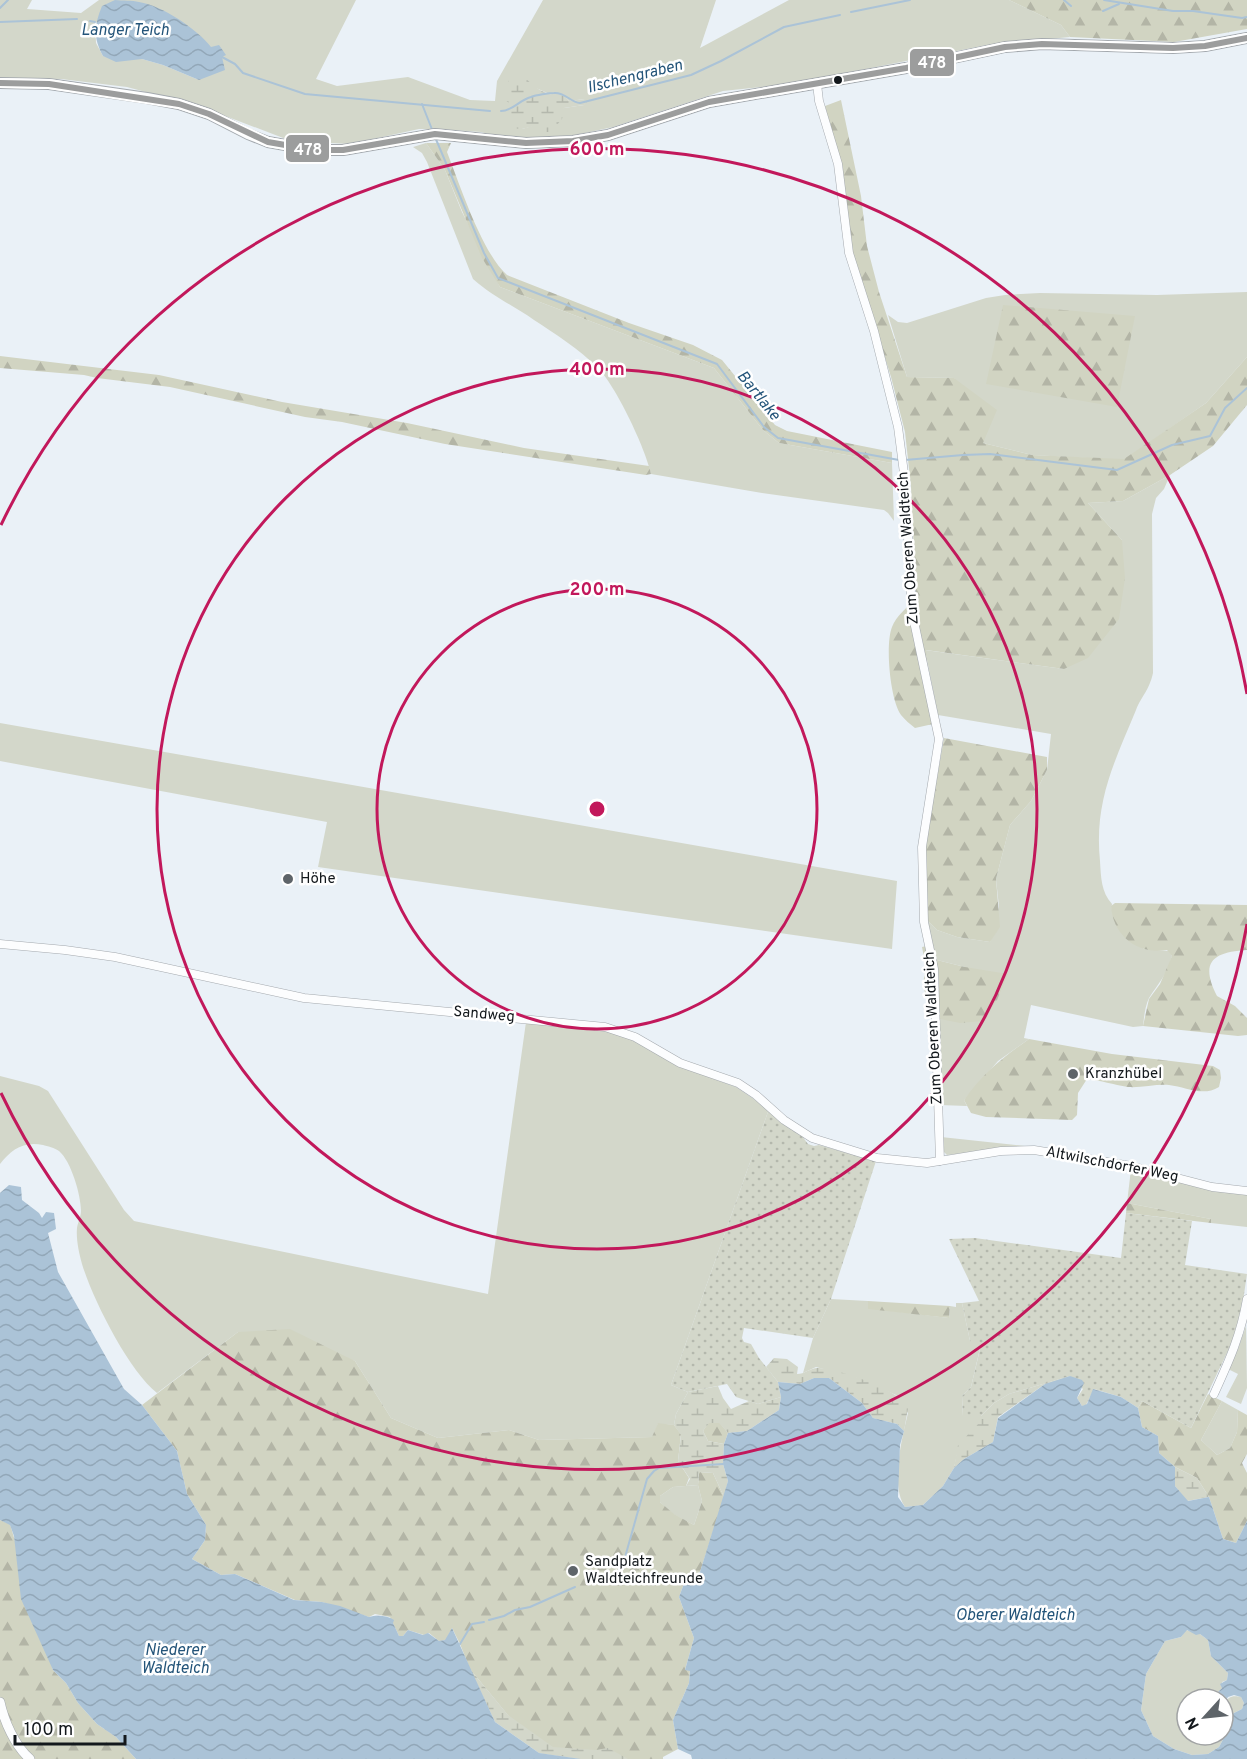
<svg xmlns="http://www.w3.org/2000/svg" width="1247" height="1759" font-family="Overpass,sans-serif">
<defs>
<pattern id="forest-firs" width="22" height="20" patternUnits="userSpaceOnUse" patternTransform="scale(1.5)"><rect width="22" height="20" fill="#d1d4c2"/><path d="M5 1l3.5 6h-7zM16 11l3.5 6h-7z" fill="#b3b5a6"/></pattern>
<pattern id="wetland-marsh" width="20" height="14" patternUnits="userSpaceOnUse" patternTransform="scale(1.5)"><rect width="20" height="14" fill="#d3d7ca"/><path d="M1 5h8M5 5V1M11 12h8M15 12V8" fill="none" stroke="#b4b8ad"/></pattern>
<pattern id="park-dots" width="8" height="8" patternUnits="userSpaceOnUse" patternTransform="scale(1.5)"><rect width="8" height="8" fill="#d3d7ca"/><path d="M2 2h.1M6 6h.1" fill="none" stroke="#b4b8ad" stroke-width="1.8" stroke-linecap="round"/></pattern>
<pattern id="water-waves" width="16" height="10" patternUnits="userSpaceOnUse" patternTransform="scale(1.5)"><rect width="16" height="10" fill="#abc3d7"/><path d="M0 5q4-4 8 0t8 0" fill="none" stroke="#92a7b8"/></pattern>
</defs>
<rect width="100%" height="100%" fill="#eaf1f7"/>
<g fill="#d3d7ca" fill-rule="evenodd">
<path d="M0,0H32L27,9L81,13L99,0H356L316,79L337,86L408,77L470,100L495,101L497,81L543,0H716L700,48L789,0H1009L1061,25L1070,37L987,45L790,84L723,91L613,127L576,135L552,137H500L481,132L438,129H419L350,144L291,141L202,107L127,87L61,79L0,78ZM95,22L211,48L199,80L163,65L142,59L103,56L96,43ZM536,88L554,96L563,94L569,101L585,99L584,105L564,108L539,124L522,129L513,111V106Z"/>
<path d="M426,143L445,170L462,212L500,287L714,368L763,430L779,443L892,463L894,521L888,513L884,510L762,493L651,474C646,449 615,384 597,367C580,350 554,333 534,320C514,306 492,296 473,279L427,162L422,153L413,147Z"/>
<path d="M1247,292V357L1206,403L1124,460L1032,455L983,443L954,378L907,377L888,315L898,322L907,323L986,298L1005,295L1040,293L1157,295Z"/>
<path d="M1170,475L1164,489L1156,498L1152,514L1153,673C1149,691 1142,695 1136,710C1114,763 1094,802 1100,861C1101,877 1101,892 1112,904C1109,922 1132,937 1144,949L1169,951L1172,956C1168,973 1158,984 1149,998C1145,1006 1144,1018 1143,1026L1133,1027L1031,1005L1024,1038L1029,1039L998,1061L964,1100L967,1106L940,1105L937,1020L965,967L937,960L926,919L937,930L957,937L990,942L999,907L996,879L1010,825L1031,801L1047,770L1051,734L938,715L925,650L1064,669L1122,540L1088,503L1123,501Z"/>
<path d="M0,723L897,881L892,949L318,867L327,822L0,761Z"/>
<path d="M526,1022L612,1032L629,1038L679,1066L736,1087L769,1109L671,1385L688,1392L676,1414L674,1425L658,1424L653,1437L539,1440L509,1430L438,1438L391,1418L355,1361L238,1332L157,1393C129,1371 93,1300 82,1264C79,1253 76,1240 77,1228C78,1222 81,1216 81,1211C81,1195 71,1161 59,1151C55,1148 47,1146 43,1145C23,1141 11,1150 0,1164V1076L39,1086L48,1091L124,1210L134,1221L488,1294Z"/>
<path d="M941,1137L1025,1146L947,1155L942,1150Z"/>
<path d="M1131,1169L1247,1194V1227L1211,1223V1219L1127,1203Z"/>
<path d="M831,1299L868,1301V1308L949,1318L950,1306L956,1307V1303H962L970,1341L981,1344L971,1387L962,1396L963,1416H981V1422L959,1445L954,1468L943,1486L923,1505L905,1507C890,1485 902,1438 908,1413L896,1395L857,1378L816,1367L803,1373L813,1338Z"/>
<path d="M1246,1326L1247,1388L1241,1404L1226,1397L1238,1374L1228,1369L1238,1349Z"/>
<path d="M1222,1401L1238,1410L1237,1432L1230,1448L1217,1455L1201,1440Z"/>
<path d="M698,1485L702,1501L694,1525L673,1514L660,1502V1496L673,1487Z"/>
<path d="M1186,1630L1200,1634L1208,1640L1211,1656L1228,1673L1227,1680L1222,1682V1688L1217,1693L1219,1699H1187V1735H1223V1703C1230,1698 1230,1695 1241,1697L1244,1703L1242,1709L1228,1716L1226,1734L1219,1747L1208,1754L1192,1755L1174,1749L1153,1736L1141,1710L1146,1674L1165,1641L1181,1637Z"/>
</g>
<g fill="url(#forest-firs)">
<path d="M1009,0H1247V29L1174,42L1070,37L1061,25Z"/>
<path d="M841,100L861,196L867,246L879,292L907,377L954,378L997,410L983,443L1032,455L1124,459L1206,403L1247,357V405L1213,446L1170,475L1123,501L1088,503L1122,540L1125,578L1119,619L1088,658L1064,669L926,650L933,724L915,728C910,724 905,720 901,715C890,700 885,644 892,627C896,616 908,607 916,598L911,487L905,432L891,377L851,248L839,162L825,106Z"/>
<path d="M426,143H451L447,152C460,185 482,253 507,275L629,323L693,345L722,360L775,425L787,431L892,452V463L779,443L763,430L714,368L500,287L482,258L445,170Z"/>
<path d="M1003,305L1135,316L1117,407L986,384Z"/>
<path d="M0,356L159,375L282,402L407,423L524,448L649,466L651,474L646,475L445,444L342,422L305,417L170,387L97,378L84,375L0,368Z"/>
<path d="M944,738L1047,757V770L1031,801L1010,825L996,879L1000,927L990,942L957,937L937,930L926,919L925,846Z"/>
<path d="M1115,903L1247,905V950C1214,952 1199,961 1217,996L1235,1006L1247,1018V1035L1238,1036L1143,1026L1149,999L1160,984L1172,956L1167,950C1138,955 1113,936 1111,906Z"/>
<path d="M927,946L937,960L965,967L1008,974L997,1000L983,1021L960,1023L930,1017L923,983L926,968L922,947Z"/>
<path d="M1029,1039L1112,1054L1213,1066L1220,1070L1221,1078L1219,1087C1203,1097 1186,1087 1169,1085C1156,1084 1141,1088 1128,1087C1113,1085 1101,1080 1087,1079L1078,1093L1077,1115L1072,1120L986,1117L971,1113L964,1100C982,1074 1003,1057 1029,1039Z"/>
<path d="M1127,1203L1211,1219V1223L1126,1213Z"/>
<path d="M868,1301L950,1306L949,1318L868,1309Z"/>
<path d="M290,1329L355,1361L391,1418L438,1438L509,1430L539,1440L652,1437L658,1423L674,1425L681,1434L678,1461L689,1478L686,1486L673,1487L660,1496V1502L674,1514L694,1525L702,1501L698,1485L699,1472L713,1473L724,1497L700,1572L685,1581L679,1597L694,1638L685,1670H690L689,1683L673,1720L678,1749L663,1757V1759H581L539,1753L470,1669L460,1644L452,1628L446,1640L439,1641L429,1633L424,1635L408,1630L403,1636H399L390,1617L375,1614L369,1617L322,1602L295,1600L235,1574L221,1575L192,1559L205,1540L206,1525L187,1494L177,1451L142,1405L238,1332Z"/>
<path d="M1208,1394L1222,1401L1201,1440L1217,1455L1230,1448L1237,1432L1238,1410L1247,1415V1454L1242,1463L1247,1473V1521L1236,1543L1223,1539L1209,1497L1197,1478L1175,1467L1159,1453L1158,1436L1142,1427L1138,1408L1142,1401L1191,1428Z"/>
<path d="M708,1423H720L728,1433L724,1444L708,1441L703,1431Z"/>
<path d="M0,1520L10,1524L53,1670L66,1683L78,1703L97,1724L116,1737L136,1759H0Z"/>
</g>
<g fill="url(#wetland-marsh)">
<path d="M523,76C535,87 546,98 563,94L569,101L585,99L588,101L584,105L564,108L562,119L551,132H544L539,125L522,129L511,128L509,111H513V106L504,99L505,91L509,80Z"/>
<path d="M774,1358L787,1359L798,1367L797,1374C805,1374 811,1367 819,1368C840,1370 877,1383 895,1395C900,1398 904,1403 908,1408L904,1431L897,1424L873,1418L862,1403L829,1378H814L800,1384L778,1382L766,1367Z"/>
<path d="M1070,1376L1053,1389L1045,1384L998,1417L993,1442L964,1459L954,1468L958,1445L980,1422L981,1416L994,1403L1009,1394Z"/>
<path d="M718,1386L723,1398L731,1409L749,1401L758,1404L781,1397L779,1410L747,1431L728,1433L719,1423H709L703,1431L708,1441L724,1444L723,1464L728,1481L724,1497L713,1473L699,1472L698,1485L686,1486L690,1479L678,1461L681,1435L674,1425L676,1414L688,1392Z"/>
<path d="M1175,1467L1197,1478L1209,1497L1187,1501L1175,1486Z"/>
<path d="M470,1669L508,1715L553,1747L596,1750L608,1748L628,1759H581L539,1753L495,1722Z"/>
</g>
<g fill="url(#park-dots)">
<path d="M769,1109L802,1136L808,1144L814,1146L819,1145L876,1161L831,1299L813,1338L744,1328L742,1338L744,1342L751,1344L759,1358L778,1382L781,1397L758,1404L736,1397L727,1384L688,1392L671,1385Z"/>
<path d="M1126,1213L1192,1221L1185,1265L1247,1274L1239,1328L1191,1428L1142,1401L1138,1408L1121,1397L1094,1389L1086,1405L1082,1406L1077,1398L1083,1389L1070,1376L1009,1394L994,1403L981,1416H963L962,1396L971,1387L981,1345L973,1344L970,1341L962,1303L979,1301L949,1239L975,1238L1121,1258Z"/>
</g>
<g fill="url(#water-waves)" fill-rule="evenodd">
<path d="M115,0C123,1 132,0 139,2C163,6 197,29 211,47L219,45L226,55L222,57L225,70L199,80L163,65L142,59L116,62L103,56C93,37 94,26 102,6Z"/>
<path d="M9,1185L21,1187L22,1200L39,1213L42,1218L46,1212L54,1213L56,1229L48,1233L58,1272L124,1389L142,1405L177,1451L187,1494L206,1525L205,1540L192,1559L221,1575L235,1574L294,1600L322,1602L340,1606L369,1617C376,1615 387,1615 394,1620L393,1623L399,1636H403L408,1630L423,1635L428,1633L439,1641L445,1640L452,1628L495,1722L539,1753L581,1759H136L116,1737L97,1724L78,1703L66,1683L53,1670L21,1599L14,1536L10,1525L0,1520V1193Z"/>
<path d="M1070,1376L1082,1380L1084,1383L1077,1398L1082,1406L1087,1404L1093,1389L1121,1397L1138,1408L1142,1427L1158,1436L1159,1453L1175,1467V1486L1188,1501L1209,1497L1223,1539L1236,1543L1247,1521V1759H692L691,1755L678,1749L673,1720L689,1683L690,1671L685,1670L694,1638L679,1597L685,1581L700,1572L728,1481L723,1464L724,1444L728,1433L747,1431L779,1410L781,1397L778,1382L800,1384L814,1378H829L862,1403L873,1418L897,1424L904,1431L900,1445L898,1497L905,1507L923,1505L943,1486L954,1468L964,1459L993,1442L998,1418L1045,1384ZM1187,1630L1196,1635L1200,1634L1208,1640L1211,1656L1228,1673L1227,1680L1220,1684L1222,1688L1217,1693L1219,1699H1223L1224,1703L1228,1697L1234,1695L1241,1697L1244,1703L1242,1709L1228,1716L1226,1734L1219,1747L1208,1754L1192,1755L1174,1749L1153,1736L1141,1710L1146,1674L1165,1641L1181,1637Z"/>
</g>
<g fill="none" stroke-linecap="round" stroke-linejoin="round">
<g stroke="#abc3d7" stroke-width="2">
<path d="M1064,0L1071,6"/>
<path d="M1104,0L1173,11H1193L1242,18L1247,17"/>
<path d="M0,8L8,0"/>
<path d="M1103,11L1119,4"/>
<path d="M851,12L910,0"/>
<path d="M90,21L95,22"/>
<path d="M0,22L77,19"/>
<path d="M222,57L235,64L243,73L305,94L490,111"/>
<path d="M422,104L433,132"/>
<path d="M501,111C513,111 519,100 531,97C536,95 549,93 554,93C565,92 570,102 580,103L691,75L721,61L784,27L840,15"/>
<path d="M435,137L484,253L498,278L717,364L764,427L778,438L899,460"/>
<path d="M905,460L963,455L990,454L1117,470L1172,445L1210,436L1225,408L1247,388"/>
<path d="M603,1576L609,1577L622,1568L647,1479L654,1471L659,1468L723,1464"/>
<path d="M489,1620L504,1616L515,1610L530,1607L575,1587"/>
<path d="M460,1644L472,1624L484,1622"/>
</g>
<g stroke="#a4a9ae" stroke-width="9">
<g id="minor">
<path d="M817,84L819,101L838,164L849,253L874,331L898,427L905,481L912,612L939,739L922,847L924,922L934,969L940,1161"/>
<path d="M0,944L65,950L115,957L304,998L605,1027L635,1037L680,1063L738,1083L756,1095L784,1120L812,1138L877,1158L927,1163L1001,1151L1034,1150L1131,1166L1212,1187L1247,1191"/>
<path d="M1214,1394C1229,1361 1241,1335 1247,1299"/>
</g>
</g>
<g stroke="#a4a9ae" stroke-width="10">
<path id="tertiary" d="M0,1702C4,1721 15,1746 30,1759"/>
</g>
<g stroke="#a4a9ae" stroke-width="12">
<path id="secondary" d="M0,83L49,84L147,98L179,104L209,114L248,134L268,142L314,150H343L435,134L526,143L573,141L608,135L709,102L906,68L1005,47L1042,44L1173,48L1205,46L1247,38"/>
</g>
<use href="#minor" stroke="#fcfdfe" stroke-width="8"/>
<use href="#tertiary" stroke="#fcfdfe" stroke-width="9"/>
<use href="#secondary" stroke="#fcfdfe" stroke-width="10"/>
<g stroke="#fff" stroke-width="10">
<path id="bus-1" d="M0,83L49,84L179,104L209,114L268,142L314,150H343L435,134L526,143L573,141L608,135L709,102L906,68L1005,47L1042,44L1173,48L1205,46L1247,38"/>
</g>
<use href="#bus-1" stroke="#9c9d9d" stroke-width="6"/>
</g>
<g fill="none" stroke="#c2185b" stroke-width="3">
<circle cx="597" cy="809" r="220"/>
<circle cx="597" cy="809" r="440"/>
<path d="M1247 924A660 660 0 0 1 1 1093M1 525A660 660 0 0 1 1247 694"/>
</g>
<circle fill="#13181c" stroke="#fff" stroke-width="2" cx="838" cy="80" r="5"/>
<g fill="#5e6469" stroke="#fff" stroke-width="2">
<circle cx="288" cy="879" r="6"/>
<circle cx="1073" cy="1074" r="6"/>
<circle cx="573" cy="1571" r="6"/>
</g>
<g text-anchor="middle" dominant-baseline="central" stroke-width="5" stroke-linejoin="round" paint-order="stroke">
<g font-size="15" fill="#13181c" stroke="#fff">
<text transform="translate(909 548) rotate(-94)">Zum Oberen Waldteich</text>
<text transform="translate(484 1015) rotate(5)">Sandweg</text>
<text transform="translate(934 1028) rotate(-93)">Zum Oberen Waldteich</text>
<text transform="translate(1112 1165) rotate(11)">Altwilschdorfer Weg</text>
</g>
<g font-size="15" fill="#13181c" stroke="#fff" text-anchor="start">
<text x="300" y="879">Höhe</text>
<text x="1085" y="1074">Kranzhübel</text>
<text x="585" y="1562">Sandplatz<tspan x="585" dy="17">Waldteichfreunde</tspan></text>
</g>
<g font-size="16" font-style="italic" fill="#235479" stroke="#fff">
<text x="125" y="31">Langer Teich</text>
<text transform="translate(635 77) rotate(-14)">Ilschengraben</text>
<text transform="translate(758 396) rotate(51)">Bartlake</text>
<text x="1015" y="1616">Oberer Waldteich</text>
<text x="175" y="1651">Niederer<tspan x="175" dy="18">Waldteich</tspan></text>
</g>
</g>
<circle cx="597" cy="809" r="9" fill="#c2185b" stroke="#fff" stroke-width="3"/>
<g font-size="18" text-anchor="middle" font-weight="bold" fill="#c2185b" stroke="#fff" stroke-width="5" stroke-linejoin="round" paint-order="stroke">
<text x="597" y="155">600 m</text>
<text x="597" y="375">400 m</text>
<text x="597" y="595">200 m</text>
</g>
<g stroke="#fff" stroke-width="2">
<rect x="909" y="48" width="46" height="29" rx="6" fill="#9c9d9d"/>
<rect x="285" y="134" width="45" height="29" rx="6" fill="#9c9d9d"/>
</g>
<g font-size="16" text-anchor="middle" font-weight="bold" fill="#fff">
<text x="932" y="68">478</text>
<text x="308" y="155">478</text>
</g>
<g transform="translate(1205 1717) rotate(243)"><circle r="28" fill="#ffffff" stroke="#a1a3a4" stroke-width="1.5"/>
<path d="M0-4.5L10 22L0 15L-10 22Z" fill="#5e6469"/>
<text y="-9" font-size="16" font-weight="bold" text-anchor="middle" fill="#13181c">N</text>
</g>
<path d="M15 1735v9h110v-9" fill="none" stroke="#13181c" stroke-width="3"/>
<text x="24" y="1735" font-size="18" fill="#13181c" stroke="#ffffff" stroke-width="4.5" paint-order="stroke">100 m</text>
</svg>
